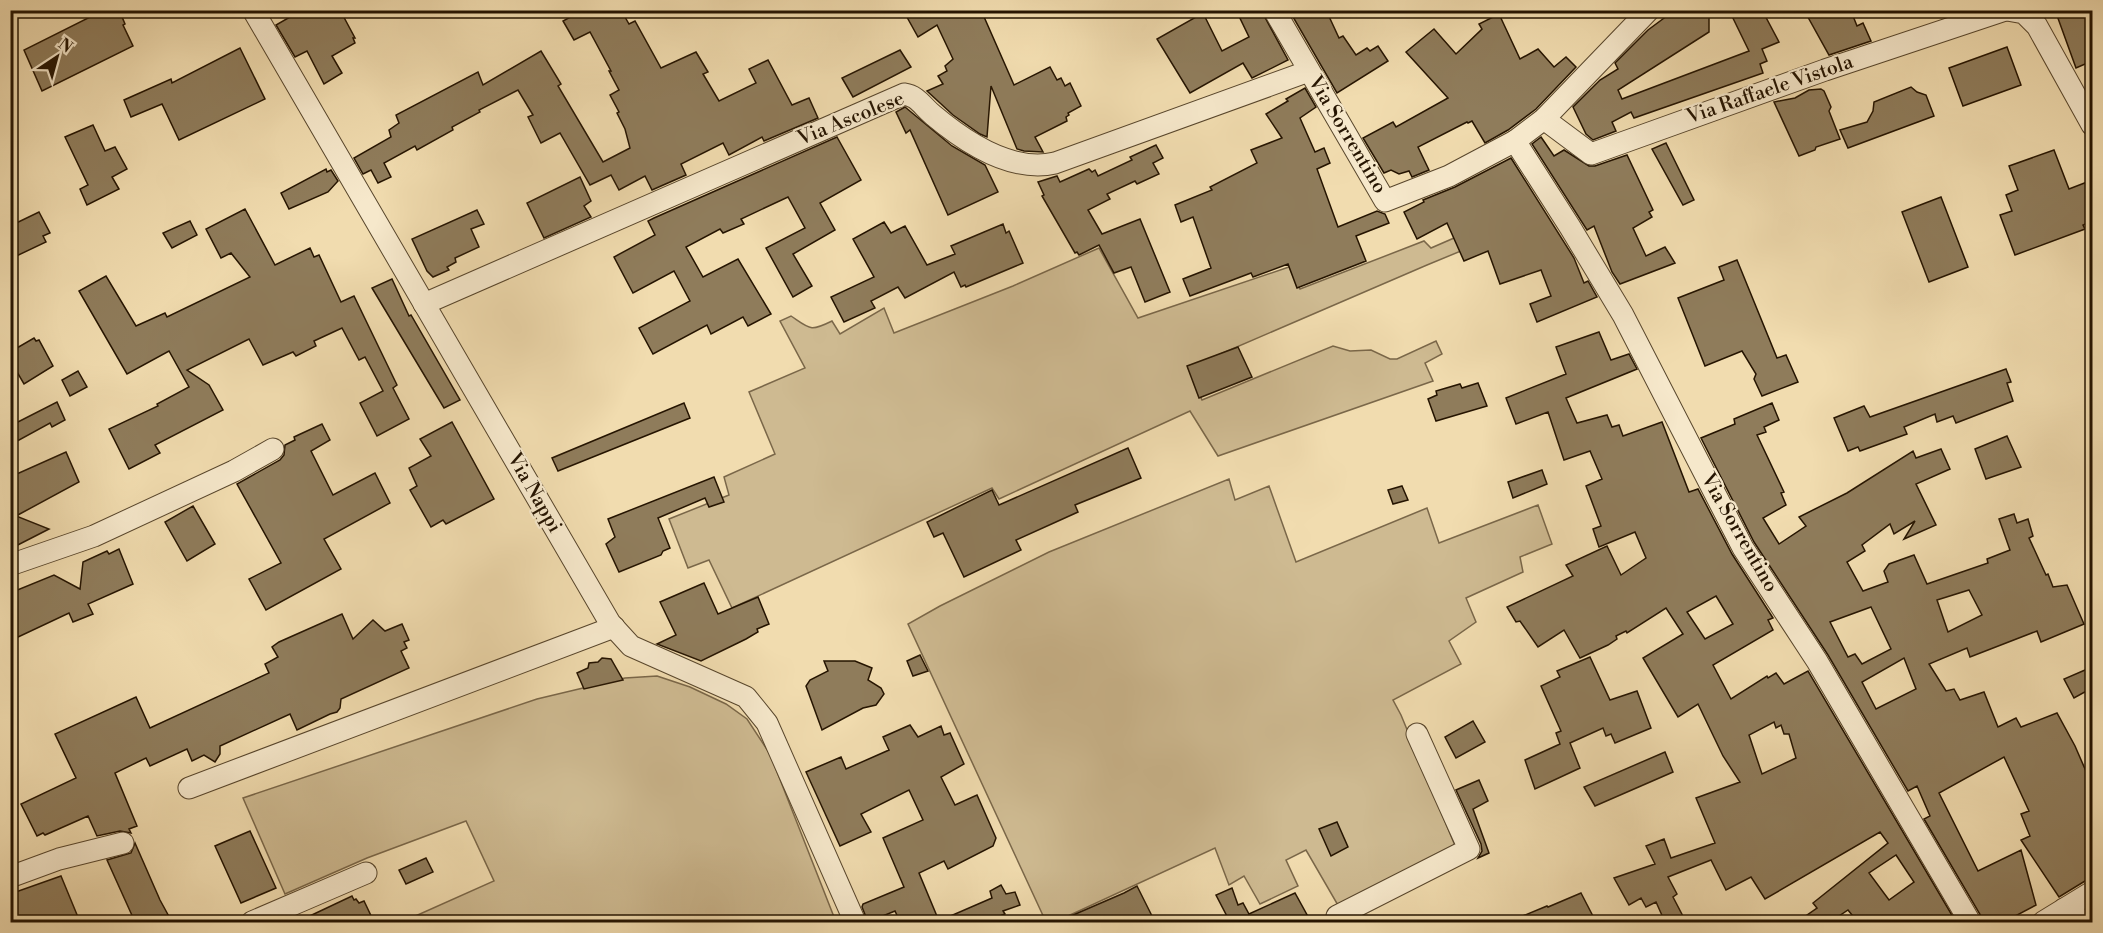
<svg xmlns="http://www.w3.org/2000/svg" width="2103" height="933" font-family="'Libre Bodoni',serif">
<rect width="100%" height="100%" fill="#f1dcaf"/>
<filter id="stains"><feTurbulence type="fractalNoise" baseFrequency=".00333" numOctaves="4"/><feColorMatrix values="0 0 0 0 .2 0 0 0 0 .09 0 0 0 0 .02 0 0 0 .5 -.17"/></filter>
<radialGradient id="worn" r=".72"><stop offset=".6" stop-color="#630" stop-opacity="0"/><stop offset="1" stop-color="#630" stop-opacity=".3"/></radialGradient>
<g fill="#ceba91" stroke="#7a6749" stroke-width="1.5">
<path d="M1523,208L1531,222L1427,265L1188,368L1202,400L1333,346L1350,351L1371,350L1390,359H1397L1436,341L1442,354L1425,363L1433,381L1218,456L1190,411L999,499L992,488L732,608L709,560L688,568L669,519L729,495L724,477L775,454L749,392L805,368L780,321L791,316C810,329 810,332 832,321L840,334L884,308L894,333L1013,286L1099,248L1138,318L1289,267L1300,289L1424,241L1431,248Z"/>
<path d="M1229,479L1235,500L1269,486L1296,562L1427,508L1439,543L1538,505L1552,544L1520,557L1523,572L1466,598L1476,622L1449,641L1461,664L1393,700L1401,715L1456,848L1339,907L1306,850L1286,860L1298,886L1260,904L1244,876L1229,885L1215,848L1055,922H1046L908,624L940,606L1049,552Z"/>
<path d="M657,676L690,687L726,704L747,719L770,754L836,922H402L494,881L466,821L367,858L285,894L243,798L537,699L625,678Z"/>
</g>
<g fill="#8f7c5b" stroke="#251401" stroke-width="1.5" fill-rule="evenodd">
<path d="M104,10H119L125,24L123,25L133,46L42,91L24,50Z"/>
<path d="M302,10H340L355,38H353L355,43L332,56L342,73L324,84L307,51L295,57L276,25Z"/>
<path d="M583,10H621L629,24L635,21L661,68L696,52L708,72L703,74L719,101L756,83L749,69L768,60L792,105L809,98L818,118L764,141L762,137L729,155L723,143L681,164L686,175L652,190L645,176L619,190L611,175L590,185L560,133L541,143L528,117L533,115L518,90L479,110L480,112L452,127L453,130L417,150L415,146L384,163L391,177L378,183L371,170L363,174L354,158L391,137L389,130L399,123L396,115L478,72L483,85L541,51L561,84L558,86L603,162L630,148L625,129L617,113L619,112L610,95L619,90L609,71H611L590,32L574,40L563,21Z"/>
<path d="M903,10H981L1014,85L1050,67L1057,80L1061,78L1065,86L1070,83L1081,106L1068,113L1069,115L1066,117L1067,121L1035,137L1043,152L1024,151L1017,149L991,86L987,137L980,134L953,115L927,91L943,84L938,76L947,71L945,66L953,59L937,25L918,37Z"/>
<path d="M1236,10H1261L1288,60L1252,78L1243,63L1190,93L1157,39L1203,13L1222,51L1249,37Z"/>
<path d="M1289,10H1326L1339,38L1343,36L1356,55L1367,48L1370,51L1378,46L1388,61L1337,93Z"/>
<path d="M1675,10H1709V32L1618,90L1622,99L1749,51L1729,10H1762L1779,42L1762,49L1767,61L1760,64L1763,73L1634,118L1631,112L1612,122L1616,131L1593,140L1586,134L1573,107L1600,80L1618,69L1615,63L1648,30Z"/>
<path d="M1804,10H1834L1837,15L1851,11L1857,26L1863,23L1871,41L1829,55Z"/>
<path d="M2055,10H2092V61L2076,68Z"/>
<path d="M1499,14L1520,59L1538,49L1554,67L1566,57L1576,67L1536,109L1508,130L1485,143L1472,121L1468,123L1467,122L1418,147L1429,170L1412,177L1409,171L1399,174L1391,170L1384,173L1363,138L1393,122L1396,127L1448,98L1406,52L1434,29L1456,54L1482,29L1479,24Z"/>
<path d="M2007,47L2021,85L1963,106L1949,68Z"/>
<path d="M240,48L265,99L179,140L162,104L131,117L124,100L171,79L172,83Z"/>
<path d="M900,50L911,67L853,97L842,78Z"/>
<path d="M1911,87L1917,92L1926,95L1934,116L1848,148L1840,130L1867,122L1873,111L1874,102Z"/>
<path d="M1305,88L1316,107L1300,118L1315,152L1324,148L1330,163L1317,169L1338,227L1377,211L1385,214L1389,223L1356,236L1366,261L1297,288L1288,264L1253,277L1251,273L1190,296L1183,279L1211,268L1193,217L1181,222L1175,205L1212,190L1210,187L1257,163L1251,150L1282,138L1266,114L1288,101L1286,99Z"/>
<path d="M1821,89L1824,91L1831,107L1829,111L1840,139L1816,147L1815,150L1799,156L1774,102L1795,98L1809,90Z"/>
<path d="M905,107L952,146L985,165L998,192L948,215L910,130L906,133L896,112Z"/>
<path d="M93,125L105,151L115,147L127,169L112,177L119,189L87,205L80,189L88,185L65,137Z"/>
<path d="M837,137L861,180L820,203L835,230L793,254L812,286L793,297L766,248L805,228L788,197L741,219L744,224L723,233L720,229L686,247L703,277L738,259L771,314L748,326L743,317L711,334L707,325L653,354L639,328L690,301L674,271L633,293L614,257L655,235L648,221L654,218Z"/>
<path d="M1541,137L1554,156L1564,150L1589,166H1595L1627,155L1653,210L1649,212L1652,217L1633,228L1646,256L1665,247L1675,263L1620,284L1612,272L1594,226L1587,230L1532,144Z"/>
<path d="M1666,143L1694,200L1683,205L1652,149Z"/>
<path d="M1156,145L1163,158L1153,163L1159,174L1137,184L1135,181L1107,194L1110,199L1088,210L1102,234L1140,219L1170,292L1145,302L1131,267L1114,273L1099,245L1079,255L1077,252L1075,253L1042,196L1044,195L1038,182L1057,176L1060,182L1089,169L1092,172L1095,170L1098,176L1132,160L1130,157Z"/>
<path d="M2054,150L2069,189L2087,182L2092,198V221L2083,225L2085,229L2015,255L2000,215L2012,211L2006,195L2018,190L2009,166Z"/>
<path d="M1511,158L1574,258L1584,283L1588,281L1597,297L1537,322L1530,304L1551,296L1541,270L1500,284L1488,251L1464,261L1447,223L1417,239L1404,212L1424,202L1423,200L1455,187Z"/>
<path d="M326,169L327,172L331,170L338,181L328,192L289,209L281,193Z"/>
<path d="M580,177L591,201L584,206L591,217L544,238L527,203Z"/>
<path d="M1941,197L1968,267L1929,282L1902,212Z"/>
<path d="M245,209L275,265L310,248L314,257L319,255L341,302L354,296L397,385L393,388L409,419L377,436L360,403L383,391L365,357L359,360L342,328L314,341L316,346L296,356L293,352L263,365L249,339L187,370L209,385L223,410L155,445L160,453L129,469L109,429L158,406L157,404L189,387L169,351L127,374L79,291L106,276L136,326L165,313L167,317L250,277L231,253L221,258L206,229Z"/>
<path d="M477,210L484,224L471,229L479,247L455,258L456,262L447,267L449,270L433,277L427,271L412,239Z"/>
<path d="M39,212L50,233L43,236L46,242L10,259V226Z"/>
<path d="M190,221L197,235L172,248L163,233Z"/>
<path d="M884,222L891,233L905,226L927,265L955,254L951,246L1003,224L1006,233L1009,231L1023,263L966,287L965,285L961,287L954,272L905,298L898,287L871,301L875,308L844,322L831,297L874,277L853,239Z"/>
<path d="M1737,260L1777,358L1786,355L1798,382L1762,396L1754,379L1756,374L1742,351L1705,366L1678,298L1724,280L1719,267Z"/>
<path d="M392,279L409,316L411,315L460,400L444,408L372,288Z"/>
<path d="M1599,332L1611,360L1629,354L1637,369L1566,398L1577,423L1607,415L1612,427L1619,425L1623,436L1662,422L1689,492L1698,489L1732,554L1773,618L1768,620L1773,630L1713,665L1731,699L1767,676L1768,678L1776,673L1784,684L1808,671L1956,922H1862L1859,918L1856,920L1848,910L1830,922H1797L1817,908L1813,903L1888,843L1880,832L1765,899L1751,877L1726,890L1711,860L1668,877L1677,894L1673,897L1686,922H1665L1656,902L1646,907L1641,898L1629,905L1614,878L1655,864L1646,846L1664,839L1671,858L1715,843L1696,798L1740,782L1723,756L1698,704L1678,717L1643,658L1683,634L1666,608L1627,633L1626,631L1616,636L1617,639L1608,645L1580,658L1564,630L1538,647L1520,621L1516,622L1507,607L1573,576L1566,565L1607,546L1621,575L1646,558L1635,532L1599,547L1593,529L1601,526L1586,486L1602,479L1590,451L1564,460L1548,412L1516,424L1506,398L1566,374L1556,347ZM1716,596L1733,624L1705,639L1687,612ZM1774,722L1776,728L1781,725L1784,734H1789L1796,758L1762,774L1749,735ZM1896,855L1914,882L1889,900L1869,873Z"/>
<path d="M34,338L36,341L39,340L53,366L24,384L10,360V352Z"/>
<path d="M1238,347L1252,377L1199,398L1187,366Z"/>
<path d="M2006,369L2011,382L2007,383L2013,401L1956,423L1953,416L1937,422L1935,414L1904,427L1907,434L1860,451L1858,447L1848,451L1834,418L1864,406L1870,417Z"/>
<path d="M78,371L87,387L70,396L62,380Z"/>
<path d="M1478,383L1487,406L1436,421L1428,399L1437,395L1436,391L1460,384L1462,388Z"/>
<path d="M57,402L65,420L52,427L50,423L10,445V426Z"/>
<path d="M684,403L690,418L558,471L552,458Z"/>
<path d="M1772,403L1779,420L1764,427L1766,432L1757,435L1784,492L1781,493L1786,505L1763,518L1779,544L1806,526L1799,517L1847,493L1913,451L1916,458L1941,449L1950,469L1916,484L1936,525L1904,539L1915,521L1894,534L1890,524L1862,545L1865,551L1847,562L1863,591L1888,582L1884,571L1889,564L1914,555L1927,584L1988,563L1987,559L2010,550L1999,519L2014,514L2017,523L2028,519L2033,536L2029,538L2046,575L2048,574L2053,587L2067,585L2084,624L2041,642L2037,631L1970,657L1967,648L1929,664L1946,691L1954,689L1960,700L1984,692L1998,727L2016,718L2021,727L2057,713L2075,746L2092,785V879L2085,881L2059,897L2021,840L2030,836L2021,814L2029,811L2004,757L1939,793L1978,871L2021,850L2036,905L2004,922H1983L1981,916L1924,819L1930,816L1917,786L1908,791L1828,655L1754,542L1701,438L1735,424L1734,419ZM1969,590L1982,615L1948,632L1937,600ZM1871,607L1891,649L1862,664L1855,654L1848,657L1830,622ZM1904,658L1916,689L1876,709L1862,682Z"/>
<path d="M452,422L494,499L446,524L443,520L431,527L410,490L417,486L409,468L431,456L420,439Z"/>
<path d="M322,424L330,440L311,451L333,495L375,473L390,503L324,539L341,569L266,610L249,579L281,563L237,484L280,460L284,455L285,445L295,440L294,437Z"/>
<path d="M2007,436L2021,467L1986,479L1975,449Z"/>
<path d="M1128,448L1141,478L1075,505L1078,512L1016,540L1021,550L964,577L943,533L934,537L927,522L992,490L999,505Z"/>
<path d="M66,452L79,482L16,516L49,529L10,549V477Z"/>
<path d="M1542,470L1547,484L1513,498L1508,482Z"/>
<path d="M714,477L724,502L709,507L705,498L658,518L670,548L663,551L661,555L619,572L606,544L615,537L608,519Z"/>
<path d="M1402,486L1408,500L1393,504L1388,490Z"/>
<path d="M193,506L215,544L187,561L165,522Z"/>
<path d="M119,549L133,584L88,604L93,614L73,622L69,613L16,638L10,627V593L54,575L80,589L83,562L107,551L109,554Z"/>
<path d="M704,583L718,614L758,597L769,624L757,629L758,632L746,639L701,661L657,644L676,635L660,602Z"/>
<path d="M342,614L353,639L373,620L385,631L402,624L409,640L404,642L407,648L401,651L409,668L341,699L340,708L337,712L330,714L297,730L290,714L220,746V754L215,762L204,755L192,761L187,749L150,766L146,758L115,773L137,826L129,829L131,833L120,831L97,836L88,816L45,835L43,833L37,836L21,804L76,778L55,734L136,697L150,728L269,673L265,664L278,657L272,647L279,642Z"/>
<path d="M920,655L928,671L913,676L907,661Z"/>
<path d="M1590,657L1610,700L1637,691L1651,728L1615,743L1611,734L1606,736L1603,728L1570,743L1580,768L1535,789L1525,760L1560,744L1556,733L1561,731L1541,686L1560,677L1557,671Z"/>
<path d="M602,658L611,659L623,680L584,689L577,673L588,668L589,663L598,662Z"/>
<path d="M824,661H855L872,668L868,680L881,688L884,694L876,705L863,708L822,730L806,686L810,680L828,671Z"/>
<path d="M2092,667V688L2074,698L2064,679Z"/>
<path d="M1473,721L1485,742L1456,758L1445,737Z"/>
<path d="M910,725L918,737L941,726L944,735L950,733L964,764L941,777L955,805L977,795L996,838L993,846L948,869L944,861L919,873L939,921L992,898L990,891L1001,885L1006,894L1015,892L1020,905L1003,911L1005,914L984,922H900L895,911L868,922L862,907L863,904L904,887L883,838L923,820L909,790L861,814L871,832L840,846L806,772L841,757L846,769L889,750L883,737Z"/>
<path d="M1665,752L1673,772L1595,806L1584,787Z"/>
<path d="M1479,780L1488,801L1473,809L1489,853L1478,858L1482,851L1481,844L1456,790Z"/>
<path d="M1337,822L1348,847L1331,856L1319,829Z"/>
<path d="M250,831L276,888L241,903L215,846Z"/>
<path d="M135,843L160,900L172,922H135L107,860L131,853Z"/>
<path d="M426,858L433,872L406,884L399,870Z"/>
<path d="M61,876L80,922H10V894Z"/>
<path d="M1137,886L1155,922H1057L1124,893Z"/>
<path d="M1232,888L1238,905L1243,903L1249,914L1295,893L1311,922H1230L1216,895Z"/>
<path d="M1581,893L1596,922H1508L1547,906L1548,907Z"/>
<path d="M352,896L354,900L356,899L359,903L364,901L374,922H297Z"/>
</g>
<g fill="none" stroke-linecap="round" stroke-linejoin="round">
<g stroke="#58462c" stroke-width="23">
<g id="minor">
<path d="M253,10L610,623L631,646L746,697L767,723L855,922"/>
<path d="M1274,10L1385,201L1449,176L1515,141"/>
<path d="M1649,10L1544,119L1515,141L1570,227L1623,315L1743,548L1817,661L1970,922"/>
<path d="M2007,10L2024,13L2037,26L2092,125"/>
<path d="M1544,119L1591,154L1825,70L2005,10"/>
<path d="M424,304L904,94C918,96 922,106 933,115C965,142 1011,173 1055,163L1309,71"/>
<path d="M10,565L94,536L234,471L273,449"/>
<path d="M189,788L614,627"/>
<path d="M10,877L59,859L123,843"/>
<path d="M2064,909L2085,922"/>
<path d="M252,922L366,873"/>
<path d="M1340,922L1337,916L1469,849L1417,734"/>
<path d="M2043,922L2092,892"/>
</g>
</g>
<use href="#minor" stroke="#f6e8cb" stroke-width="21"/>
</g>
<g text-anchor="middle" dominant-baseline="central" stroke-width="4.5" stroke-linejoin="round" paint-order="stroke">
<g font-size="20" fill="#251401" stroke="#f6e8cb">
<text transform="translate(1770 90) rotate(-19)">Via Raffaele Vistola</text>
<text transform="translate(851 119) rotate(-22)">Via Ascolese</text>
<text transform="translate(1347 135) rotate(59)">Via Sorrentino</text>
<text transform="translate(534 493) rotate(60)">Via Nappi</text>
<text transform="translate(1739 533) rotate(60)">Via Sorrentino</text>
</g>
</g>
<rect width="2103" height="933" fill="none" stroke="#f1dcaf" stroke-width="36"/>
<rect x="12" y="12" width="2079" height="909" fill="none" stroke="#251401" stroke-width="3"/>
<rect x="18" y="18" width="2067" height="897" fill="none" stroke="#251401" stroke-width="1.5"/>
<g transform="translate(57 57) rotate(36)" stroke="#f6e8cb" stroke-width="4.5" paint-order="stroke">
<path d="M0-4.5L10 22L0 15L-10 22Z" fill="#251401"/>
<text y="-9" font-size="16" font-weight="bold" text-anchor="middle" fill="#251401">N</text>
</g>
<rect width="100%" height="100%" filter="url(#stains)"/>
<rect width="100%" height="100%" fill="url(#worn)"/>
</svg>
